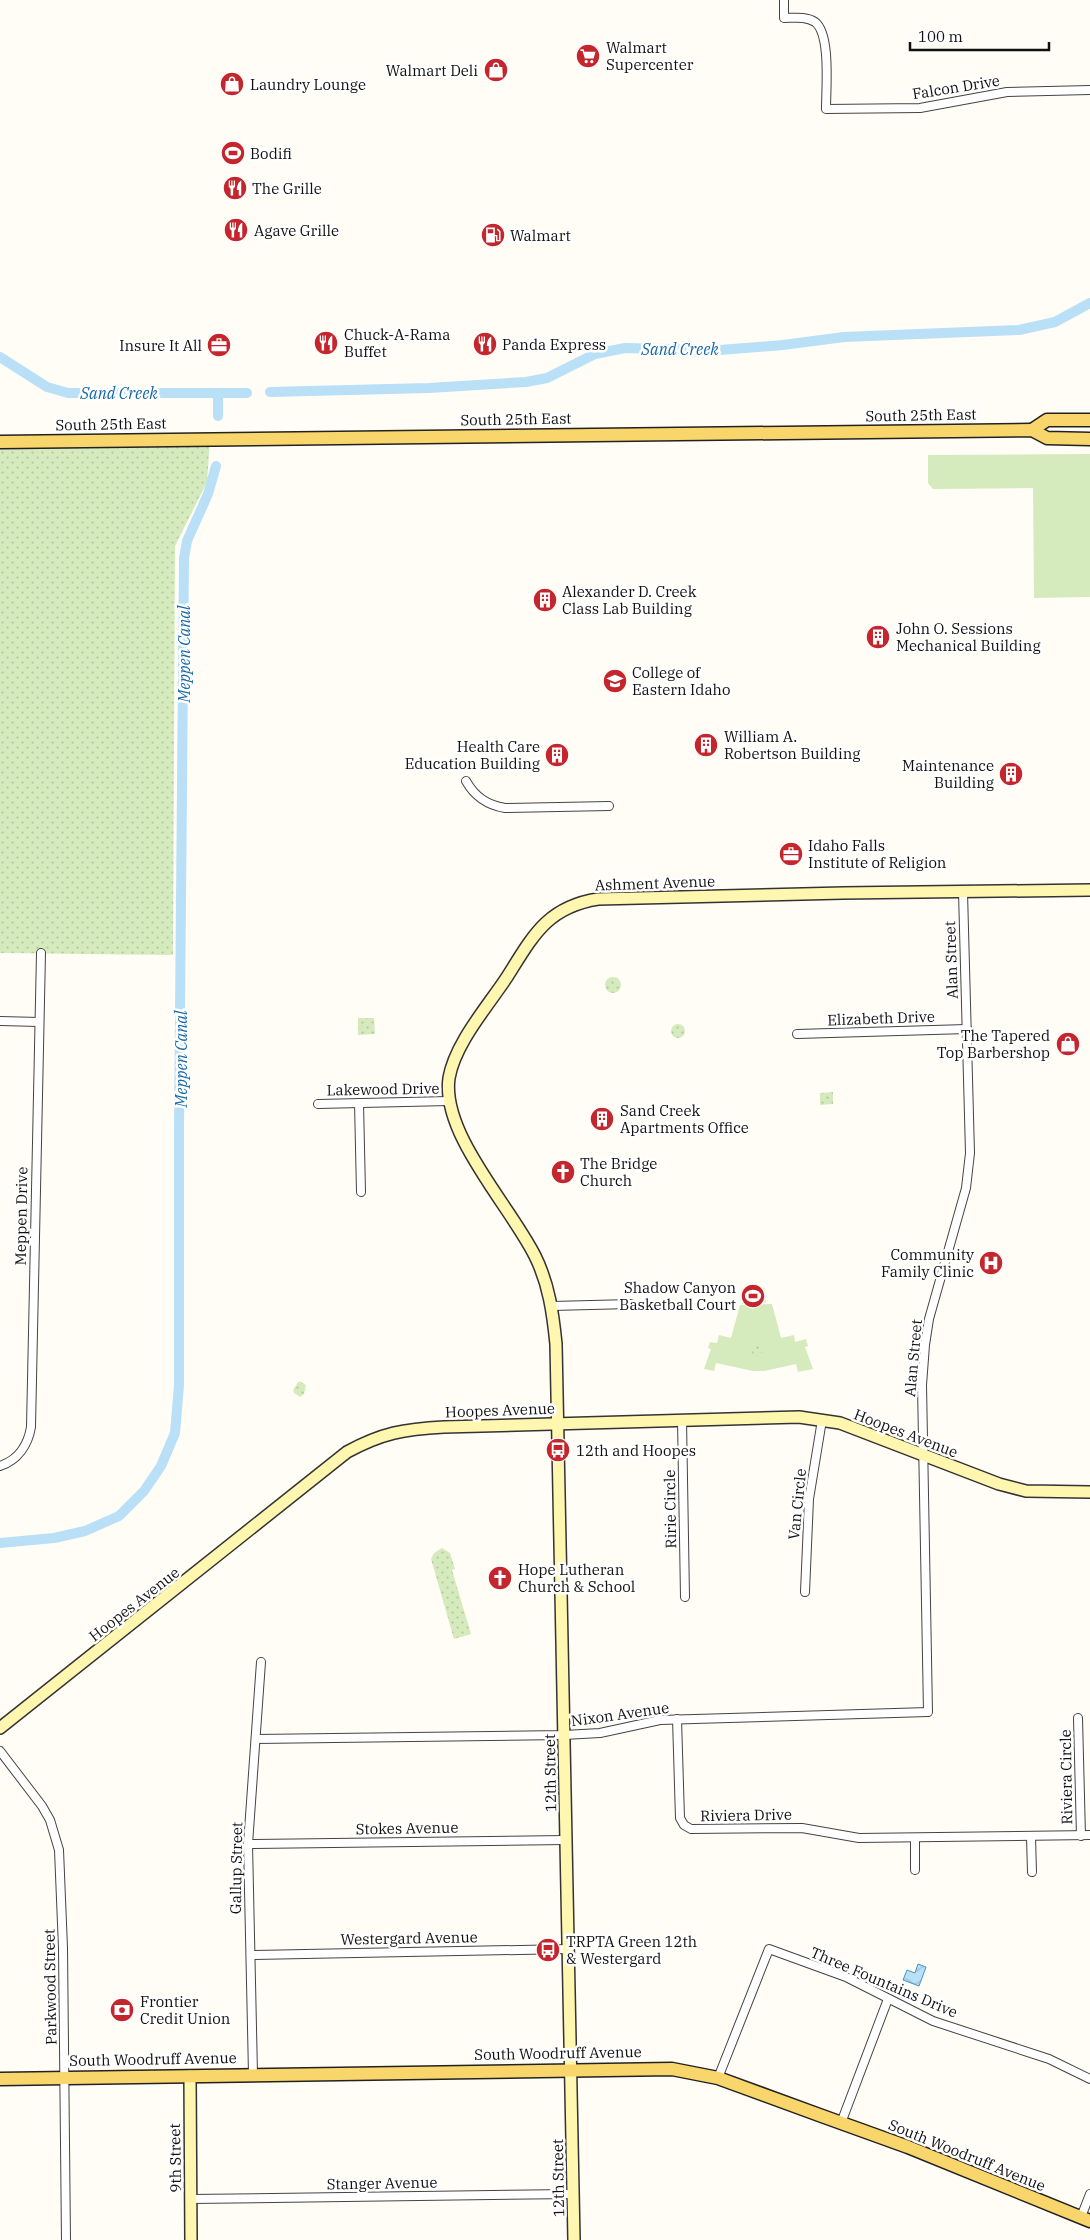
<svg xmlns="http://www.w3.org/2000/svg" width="1090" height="2240" font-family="'IBM Plex Serif',serif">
<defs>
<pattern id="park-dots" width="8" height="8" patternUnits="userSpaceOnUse" patternTransform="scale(1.25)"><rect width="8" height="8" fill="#d5ebbd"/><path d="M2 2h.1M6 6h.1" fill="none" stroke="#b6c8a1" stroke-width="1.8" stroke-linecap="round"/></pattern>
<pattern id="water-waves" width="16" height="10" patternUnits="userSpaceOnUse" patternTransform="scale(1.25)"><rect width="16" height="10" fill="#b9e0f7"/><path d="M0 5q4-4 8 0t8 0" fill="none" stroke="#9ebfd3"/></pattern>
</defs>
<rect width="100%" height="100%" fill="#fffdf5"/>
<g fill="#d5ebbd">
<path d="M1090,454V597L1034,598L1033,488L933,489L928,483V455Z"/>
<path d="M772,1304L781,1338L794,1335L795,1342L806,1339L808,1346L805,1347L813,1369L798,1372L796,1364L764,1371H753L716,1363L714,1371L704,1369L711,1349L708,1348L710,1342L717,1343L719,1335L731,1338L740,1305Z"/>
</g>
<g fill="url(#park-dots)">
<path d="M210,439L207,482L175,546L173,955L0,953V442Z"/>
<circle cx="613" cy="985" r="8"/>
<path d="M358,1018H374L375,1034L358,1035Z"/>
<circle cx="678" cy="1031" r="7"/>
<path d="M833,1092V1104L820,1105V1093Z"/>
<circle cx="757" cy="1351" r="5.5"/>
<path d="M299,1381L306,1385L304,1394L300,1397L294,1393L293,1390Z"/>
<path d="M442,1548L450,1553L455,1569L452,1570L471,1634L454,1639L431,1559L434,1553Z"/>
</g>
<path fill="#e6f2cf" d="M765,1288L766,1303L742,1304L741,1289Z"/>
<path fill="url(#water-waves)" stroke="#3f96cf" d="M918,1964L926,1967L919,1986L903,1980L907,1970L915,1973Z"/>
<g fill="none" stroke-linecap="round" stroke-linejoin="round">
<g stroke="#b9e0f7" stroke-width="10">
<path d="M0,357L47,387L68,393H247"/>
<path d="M270,392L429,388L526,382L547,378L595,354L625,348L720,350L783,345L844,337L1019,330L1055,322L1090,303"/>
<path d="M218,394V416"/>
<path d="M0,1543L54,1538L85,1531L119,1516L144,1491L161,1466L175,1433L179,1385V1128L184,558L187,541L208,494L216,466"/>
</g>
<g stroke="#444" stroke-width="10">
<g id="street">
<path d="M784,0V18C794,18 806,16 815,22C831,34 826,89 826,109L920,108L1007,92L1090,90"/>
<path d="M466,781C475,797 487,805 505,808L609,806"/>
<path d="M0,1021L39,1022"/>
<path d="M797,1034L967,1029"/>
<path d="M359,1103L361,1192"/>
<path d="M318,1104L449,1101"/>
<path d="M552,1306L631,1304"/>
<path d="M682,1420L685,1597"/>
<path d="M0,1466C18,1460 28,1445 31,1427L41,953"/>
<path d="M805,1592L809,1499L822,1420"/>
<path d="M1078,1718L1081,1836"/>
<path d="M677,1719L680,1818L684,1825L691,1829L802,1828L859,1838L1090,1835"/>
<path d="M256,1739L564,1735L600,1733L660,1720L928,1712L922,1385L925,1345L929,1319L966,1188L970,1153L963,892"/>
<path d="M0,1751L42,1806L50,1820L59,1850L63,1948L66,2240"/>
<path d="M1031,1837L1032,1872"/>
<path d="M915,1839V1870"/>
<path d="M248,1844L566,1840"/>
<path d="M251,1955L569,1949"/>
<path d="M253,2074L248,1844L261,1662"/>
<path d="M718,2078L769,1949L846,1977L933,2021L1049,2059L1090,2079"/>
<path d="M841,2123L888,1999"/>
<path d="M191,2199L573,2194"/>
<path d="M1081,2217L1090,2194"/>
</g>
</g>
<g stroke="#333" stroke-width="14">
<g id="secondary">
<path d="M0,1728L347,1452C382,1433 404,1429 444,1427L799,1417L840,1423L999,1484L1026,1491L1090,1492"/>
<path d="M190,2076L191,2240"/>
<path d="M574,2240L556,1344C553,1314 549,1284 535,1256C511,1207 441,1134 449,1078C455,1043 488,1006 507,977C533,936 547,907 598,899L843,893L1090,890"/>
</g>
</g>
<g stroke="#222" stroke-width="15">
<g id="primary">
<path d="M1032,430L1047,420H1090"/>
<path d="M0,442L1032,430L1047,438L1090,439"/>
<path d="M0,2079L672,2069L718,2078L822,2116L908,2147L1090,2221"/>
</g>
</g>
<use href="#street" stroke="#fff" stroke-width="8"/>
<use href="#secondary" stroke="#fff6b0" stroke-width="11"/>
<use href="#primary" stroke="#f9d66b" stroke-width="12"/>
</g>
<defs>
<g id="supermarket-disc" transform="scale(1.25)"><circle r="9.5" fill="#c4262e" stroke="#fff"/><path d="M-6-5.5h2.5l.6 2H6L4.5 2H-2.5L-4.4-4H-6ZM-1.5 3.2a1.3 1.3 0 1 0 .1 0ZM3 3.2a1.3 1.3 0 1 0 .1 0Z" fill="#fff"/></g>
<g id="shop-disc" transform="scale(1.25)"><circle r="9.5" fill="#c4262e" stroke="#fff"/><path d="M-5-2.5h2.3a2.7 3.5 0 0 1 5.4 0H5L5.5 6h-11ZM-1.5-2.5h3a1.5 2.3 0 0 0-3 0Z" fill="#fff"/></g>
<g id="stadium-disc" transform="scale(1.25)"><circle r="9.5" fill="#c4262e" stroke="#fff"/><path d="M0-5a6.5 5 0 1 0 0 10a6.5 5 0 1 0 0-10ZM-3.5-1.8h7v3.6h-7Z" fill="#fff"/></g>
<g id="restaurant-disc" transform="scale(1.25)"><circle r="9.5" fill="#c4262e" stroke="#fff"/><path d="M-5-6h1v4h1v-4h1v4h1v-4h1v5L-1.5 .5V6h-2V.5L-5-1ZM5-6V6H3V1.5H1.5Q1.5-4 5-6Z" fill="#fff"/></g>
<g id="fuel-disc" transform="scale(1.25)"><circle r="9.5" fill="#c4262e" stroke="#fff"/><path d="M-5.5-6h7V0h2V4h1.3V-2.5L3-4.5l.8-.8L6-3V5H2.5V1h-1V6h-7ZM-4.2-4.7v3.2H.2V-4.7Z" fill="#fff"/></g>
<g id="office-disc" transform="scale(1.25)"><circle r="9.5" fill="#c4262e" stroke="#fff"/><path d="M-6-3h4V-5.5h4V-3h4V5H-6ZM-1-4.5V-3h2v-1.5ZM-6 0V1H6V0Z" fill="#fff"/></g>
<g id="building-disc" transform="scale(1.25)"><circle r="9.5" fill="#c4262e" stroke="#fff"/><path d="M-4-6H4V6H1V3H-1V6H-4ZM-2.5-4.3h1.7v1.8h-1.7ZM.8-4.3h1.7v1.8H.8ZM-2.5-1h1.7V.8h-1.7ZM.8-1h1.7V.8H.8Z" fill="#fff"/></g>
<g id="university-disc" transform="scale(1.25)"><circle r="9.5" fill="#c4262e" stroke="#fff"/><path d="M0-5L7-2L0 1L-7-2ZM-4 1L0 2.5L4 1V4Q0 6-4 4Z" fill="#fff"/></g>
<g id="church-disc" transform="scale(1.25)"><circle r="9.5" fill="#c4262e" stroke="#fff"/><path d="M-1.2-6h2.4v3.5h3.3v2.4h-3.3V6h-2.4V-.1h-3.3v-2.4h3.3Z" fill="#fff"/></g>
<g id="hospital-disc" transform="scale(1.25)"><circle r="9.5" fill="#c4262e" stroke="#fff"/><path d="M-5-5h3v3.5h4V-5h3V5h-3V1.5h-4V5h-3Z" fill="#fff"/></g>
<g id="bus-disc" transform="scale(1.25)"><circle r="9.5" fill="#c4262e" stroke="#fff"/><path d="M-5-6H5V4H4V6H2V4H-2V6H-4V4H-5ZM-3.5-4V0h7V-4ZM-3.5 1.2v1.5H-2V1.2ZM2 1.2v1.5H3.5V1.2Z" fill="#fff"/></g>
<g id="bank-disc" transform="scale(1.25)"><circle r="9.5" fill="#c4262e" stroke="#fff"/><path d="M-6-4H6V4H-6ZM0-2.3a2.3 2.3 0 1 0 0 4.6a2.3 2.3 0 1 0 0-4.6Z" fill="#fff"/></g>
</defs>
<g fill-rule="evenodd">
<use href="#supermarket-disc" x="588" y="56"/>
<use href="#shop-disc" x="496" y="70"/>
<use href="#shop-disc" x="232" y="84"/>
<use href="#stadium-disc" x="233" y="153"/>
<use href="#restaurant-disc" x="235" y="188"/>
<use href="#restaurant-disc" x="236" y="230"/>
<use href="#fuel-disc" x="493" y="235"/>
<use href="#restaurant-disc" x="326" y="343"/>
<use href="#restaurant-disc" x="485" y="344"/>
<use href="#office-disc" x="219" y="345"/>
<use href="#building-disc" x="545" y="600"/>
<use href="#building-disc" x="878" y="637"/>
<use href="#university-disc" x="615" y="681"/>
<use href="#building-disc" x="706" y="745"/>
<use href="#building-disc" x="557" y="755"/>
<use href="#building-disc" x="1011" y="774"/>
<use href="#office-disc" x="791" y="854"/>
<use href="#shop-disc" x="1068" y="1044"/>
<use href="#building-disc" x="602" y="1119"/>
<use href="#church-disc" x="563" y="1172"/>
<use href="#hospital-disc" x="991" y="1263"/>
<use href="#stadium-disc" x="753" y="1296"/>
<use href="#bus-disc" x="558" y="1450"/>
<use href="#church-disc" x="500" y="1578"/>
<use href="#bus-disc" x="548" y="1950"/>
<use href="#bank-disc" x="122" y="2010"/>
</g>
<g text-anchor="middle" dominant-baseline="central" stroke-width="5" stroke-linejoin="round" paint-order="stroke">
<g font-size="15" fill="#111" stroke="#fff" text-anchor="start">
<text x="606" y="47">Walmart<tspan x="606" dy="17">Supercenter</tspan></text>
<text x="478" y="70" text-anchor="end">Walmart Deli</text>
<text x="250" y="84">Laundry Lounge</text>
<text x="250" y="153">Bodifi</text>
<text x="252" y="188">The Grille</text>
<text x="254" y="230">Agave Grille</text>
<text x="510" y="235">Walmart</text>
<text x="344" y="334">Chuck-A-Rama<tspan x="344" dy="17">Buffet</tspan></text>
<text x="502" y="344">Panda Express</text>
<text x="202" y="345" text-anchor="end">Insure It All</text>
<text x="562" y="591">Alexander D. Creek<tspan x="562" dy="17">Class Lab Building</tspan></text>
<text x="896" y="628">John O. Sessions<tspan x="896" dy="17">Mechanical Building</tspan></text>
<text x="632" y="672">College of<tspan x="632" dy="17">Eastern Idaho</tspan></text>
<text x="724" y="736">William A.<tspan x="724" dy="17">Robertson Building</tspan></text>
<text x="540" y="746" text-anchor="end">Health Care<tspan x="540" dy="17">Education Building</tspan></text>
<text x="994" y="765" text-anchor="end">Maintenance<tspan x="994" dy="17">Building</tspan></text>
<text x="808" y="845">Idaho Falls<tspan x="808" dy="17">Institute of Religion</tspan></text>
<text x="1050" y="1035" text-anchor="end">The Tapered<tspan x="1050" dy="17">Top Barbershop</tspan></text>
<text x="620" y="1110">Sand Creek<tspan x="620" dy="17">Apartments Office</tspan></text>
<text x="580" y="1163">The Bridge<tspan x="580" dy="17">Church</tspan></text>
<text x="974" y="1254" text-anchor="end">Community<tspan x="974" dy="17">Family Clinic</tspan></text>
<text x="736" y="1287" text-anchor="end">Shadow Canyon<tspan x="736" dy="17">Basketball Court</tspan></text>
<text x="576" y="1450">12th and Hoopes</text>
<text x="518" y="1569">Hope Lutheran<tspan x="518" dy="17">Church &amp; School</tspan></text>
<text x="566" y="1941">TRPTA Green 12th<tspan x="566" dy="17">&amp; Westergard</tspan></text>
<text x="140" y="2001">Frontier<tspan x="140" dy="17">Credit Union</tspan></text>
</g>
<g font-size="15" fill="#111" stroke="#fff">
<text transform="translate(956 87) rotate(-9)">Falcon Drive</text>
<text transform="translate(921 415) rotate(-1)">South 25th East</text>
<text transform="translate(516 419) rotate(-1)">South 25th East</text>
<text transform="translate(111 424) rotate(-1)">South 25th East</text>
<text transform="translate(655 883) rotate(-2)">Ashment Avenue</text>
<text transform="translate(951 960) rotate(-92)">Alan Street</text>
<text transform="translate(881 1018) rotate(-2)">Elizabeth Drive</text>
<text transform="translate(383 1089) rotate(-1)">Lakewood Drive</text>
<text transform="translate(21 1216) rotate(-89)">Meppen Drive</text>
<text transform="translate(913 1358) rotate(-85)">Alan Street</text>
<text transform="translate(500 1410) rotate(-2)">Hoopes Avenue</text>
<text transform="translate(906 1433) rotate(21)">Hoopes Avenue</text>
<text transform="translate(797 1504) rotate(-84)">Van Circle</text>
<text transform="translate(670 1509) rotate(-91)">Ririe Circle</text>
<text transform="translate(134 1604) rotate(-38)">Hoopes Avenue</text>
<text transform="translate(620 1714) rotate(-8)">Nixon Avenue</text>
<text transform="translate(550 1773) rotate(-91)">12th Street</text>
<text transform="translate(1066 1777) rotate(-91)">Riviera Circle</text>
<text transform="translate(746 1815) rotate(-1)">Riviera Drive</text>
<text transform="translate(407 1828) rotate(-1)">Stokes Avenue</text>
<text transform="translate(236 1868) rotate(-89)">Gallup Street</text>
<text transform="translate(409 1938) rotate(-1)">Westergard Avenue</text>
<text transform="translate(884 1982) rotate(23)">Three Fountains Drive</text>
<text transform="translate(50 1987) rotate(-91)">Parkwood Street</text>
<text transform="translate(558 2053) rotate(-1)">South Woodruff Avenue</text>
<text transform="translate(153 2059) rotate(-1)">South Woodruff Avenue</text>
<text transform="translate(967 2155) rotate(22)">South Woodruff Avenue</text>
<text transform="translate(175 2158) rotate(-91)">9th Street</text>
<text transform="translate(558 2178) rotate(-91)">12th Street</text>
<text transform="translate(382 2183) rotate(-1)">Stanger Avenue</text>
</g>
<g font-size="16" font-style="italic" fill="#1768a6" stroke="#fff">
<text x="680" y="349">Sand Creek</text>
<text x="119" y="393">Sand Creek</text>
<text transform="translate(184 654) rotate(-90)">Meppen Canal</text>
<text transform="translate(181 1059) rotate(-90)">Meppen Canal</text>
</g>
</g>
<path d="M910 42v8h139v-8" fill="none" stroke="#111111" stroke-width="2.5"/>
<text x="918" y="42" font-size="15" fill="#111111" stroke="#ffffff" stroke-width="4" paint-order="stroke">100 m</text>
</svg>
